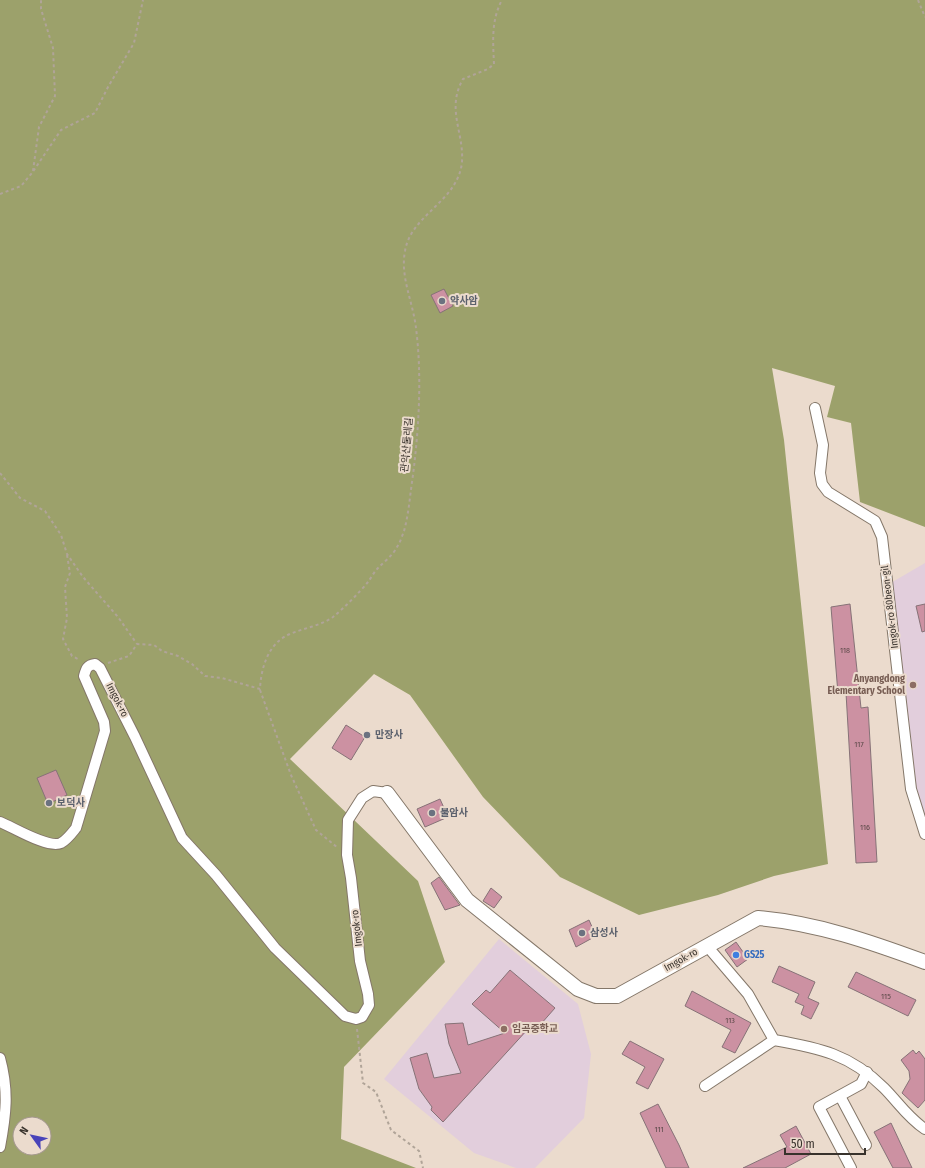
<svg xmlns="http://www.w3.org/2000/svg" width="925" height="1168" font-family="'Fira Sans Condensed','Noto Sans KR',sans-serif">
<rect width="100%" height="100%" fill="#ebdbcd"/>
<g fill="#e2cedc">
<path d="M925,563V821L912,786L889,584Z"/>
<path d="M499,939L578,1004L591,1054L584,1118L535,1168H516L474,1153L384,1079Z"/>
</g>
<path fill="#9ca16b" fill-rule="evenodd" d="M0,0H925V527L860,502L851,423L827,417L835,386L772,368L784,440L828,864L774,876L718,895L639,915L560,877L483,797L410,695L374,674L290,759L418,881L445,962L344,1067L341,1139L416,1168H0ZM20,1124H44V1148H20Z"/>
<g fill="#cc91a2" stroke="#867277">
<path d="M444,289L453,306L440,313L431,295Z"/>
<path d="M850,604L861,708L868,707L877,862L856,863L846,693L838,694L831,607Z"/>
<path d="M925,604V631L922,632L916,606Z"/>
<path d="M346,725L365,737L351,760L332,748Z"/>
<path d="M56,770L67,795L48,804L37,778Z"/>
<path d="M440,799L448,817L425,827L417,809Z"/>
<path d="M439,877L459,904L460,905L445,910L431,883Z"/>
<path d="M491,888L502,897L494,908L483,901Z"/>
<path d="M589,920L596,936L576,947L569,930Z"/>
<path d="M736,942L748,959L737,967L725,950Z"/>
<path d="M779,966L815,982L808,998L819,1003L811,1019L801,1014L804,1006L795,1002L799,994L772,982Z"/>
<path d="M510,970L555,1008L533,1033L528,1029L443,1122L431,1110L432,1107L419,1089L410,1058L427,1053L434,1078L461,1073L449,1044L445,1024L463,1023L468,1045L505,1033L472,1004L486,990L490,993Z"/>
<path d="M856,972L916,1000L908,1016L848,987Z"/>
<path d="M692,991L751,1023L735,1053L722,1047L731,1030L685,1006Z"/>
<path d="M630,1041L664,1059L648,1089L636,1083L645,1067L622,1054Z"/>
<path d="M913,1050L916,1054L919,1051L925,1059V1100L918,1108L902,1093L910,1079L909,1071L901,1060Z"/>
<path d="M658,1104L679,1145L689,1168H666L640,1113Z"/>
<path d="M891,1123L912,1168H893L874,1132Z"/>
<path d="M796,1126L811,1154L785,1168H743L787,1147L780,1135Z"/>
</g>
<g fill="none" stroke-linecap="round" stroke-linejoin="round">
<g stroke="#847769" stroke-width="12">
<g id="street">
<path d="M815,408L823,445L820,473L822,484L828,492L875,521L882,537L911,789L925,834"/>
<path d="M0,822C13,827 48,849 61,843C67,840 72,833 76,828L105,731L104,722L84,676C86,669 87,665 95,664L100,668L135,737L182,838L216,875L275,948L345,1016L356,1019L362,1017L369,1005L368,994L360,961L351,878L347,855L348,820L362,798L373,791L387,793"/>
<path d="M707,946L748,994L774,1040C819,1048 850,1054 884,1088C898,1102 908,1118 925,1129"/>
<path d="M0,1058C9,1091 6,1115 0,1147"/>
<path d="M705,1086L774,1040"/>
<path d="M840,1096L866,1145"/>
<path d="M851,1168L819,1107L861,1084L867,1072"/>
</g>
</g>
<g stroke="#847769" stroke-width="16">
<path id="secondary" d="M387,793L467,900L578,989L596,996H617L758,918C816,923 871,942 925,962"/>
</g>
<g stroke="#b0a498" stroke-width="2" stroke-dasharray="3 3" stroke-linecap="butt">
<path d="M918,0L925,17"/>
<path d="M33,171L39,127L55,96L53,48L41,9V0"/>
<path d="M0,194L21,186L32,173L61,130L95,113L108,87L134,43L143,0"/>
<path d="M0,473L20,498L45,511L61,535L67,554L83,577L118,617L137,644"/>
<path d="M67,555L70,573L65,587L67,618L63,639L72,656L80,660"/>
<path d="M108,663L129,656L137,644L154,645L162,651L178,656L192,664L205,676L222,678L260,689C261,668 268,643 290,634C304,628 320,626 333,617C344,608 359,593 368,582C371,578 374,572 378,568C384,562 393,555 397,547C400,543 402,536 404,531C409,513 410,494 413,475C419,427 422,376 416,328C413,302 400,277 405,251C411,214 458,202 462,162C464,132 446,109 463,79L488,69L494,64C493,42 491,20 502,0"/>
<path d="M260,690L291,775L316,830L338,848"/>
<path d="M357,1029L363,1083L376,1092L391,1130L419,1151L423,1168"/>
</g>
<use href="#street" stroke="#fff" stroke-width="10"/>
<use href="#secondary" stroke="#fff" stroke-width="14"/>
</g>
<g fill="#6b7280" stroke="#ebdbcd" stroke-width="1.5">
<circle cx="442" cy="301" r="4"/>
<circle cx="367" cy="735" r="4"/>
<circle cx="49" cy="803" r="4"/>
<circle cx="432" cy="813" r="4"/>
<circle cx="582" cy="933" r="4"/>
</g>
<g fill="#8d6e63" stroke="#ebdbcd" stroke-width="1.5">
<circle cx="913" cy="685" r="4"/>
<circle cx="504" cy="1029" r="4"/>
</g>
<circle fill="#3f7fe0" stroke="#ebdbcd" stroke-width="1.5" cx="736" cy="955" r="4"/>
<g text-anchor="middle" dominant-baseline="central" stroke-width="4" stroke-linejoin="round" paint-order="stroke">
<g font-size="8" fill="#5d4a4a">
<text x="845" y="650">118</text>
<text x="859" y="744">117</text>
<text x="865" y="827">116</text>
<text x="886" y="996">115</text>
<text x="730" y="1020">113</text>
<text x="659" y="1129">111</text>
</g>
<g font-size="10" font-weight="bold" fill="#5b616d" stroke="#ebdbcd" text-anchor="start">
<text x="450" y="301">약사암</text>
<text x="375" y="735">만장사</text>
<text x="57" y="803">보덕사</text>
<text x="440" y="813">불암사</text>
<text x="590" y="933">삼성사</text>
</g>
<g font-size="10" fill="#38322c" stroke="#ebdbcd">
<text transform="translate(407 445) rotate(-85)">관악산둘레길</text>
<text transform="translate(890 607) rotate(-97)">Imgok-ro 80beon-gil</text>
<text transform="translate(117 700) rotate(63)">Imgok-ro</text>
<text transform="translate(357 928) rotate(-96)">Imgok-ro</text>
<text transform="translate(681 960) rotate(-29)">Imgok-ro</text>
</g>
<g font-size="10" font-weight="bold" fill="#785e54" stroke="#ebdbcd" text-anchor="end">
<text x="905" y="679">Anyangdong<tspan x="905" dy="12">Elementary School</tspan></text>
<text x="512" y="1029" text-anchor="start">임곡중학교</text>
</g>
<g font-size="10" font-weight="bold" fill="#366cbe" stroke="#ebdbcd" text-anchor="start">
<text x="744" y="955">GS25</text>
</g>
</g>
<g transform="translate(32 1136) rotate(303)"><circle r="19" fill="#ebdbcd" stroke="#a3978d"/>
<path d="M0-3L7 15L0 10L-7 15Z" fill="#4943b9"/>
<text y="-6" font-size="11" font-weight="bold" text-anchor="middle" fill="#38322c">N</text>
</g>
<path d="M785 1148v6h80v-6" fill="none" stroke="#38322c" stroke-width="2"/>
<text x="791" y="1148" font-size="12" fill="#38322c" stroke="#ebdbcd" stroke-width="3" paint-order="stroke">50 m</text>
</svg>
